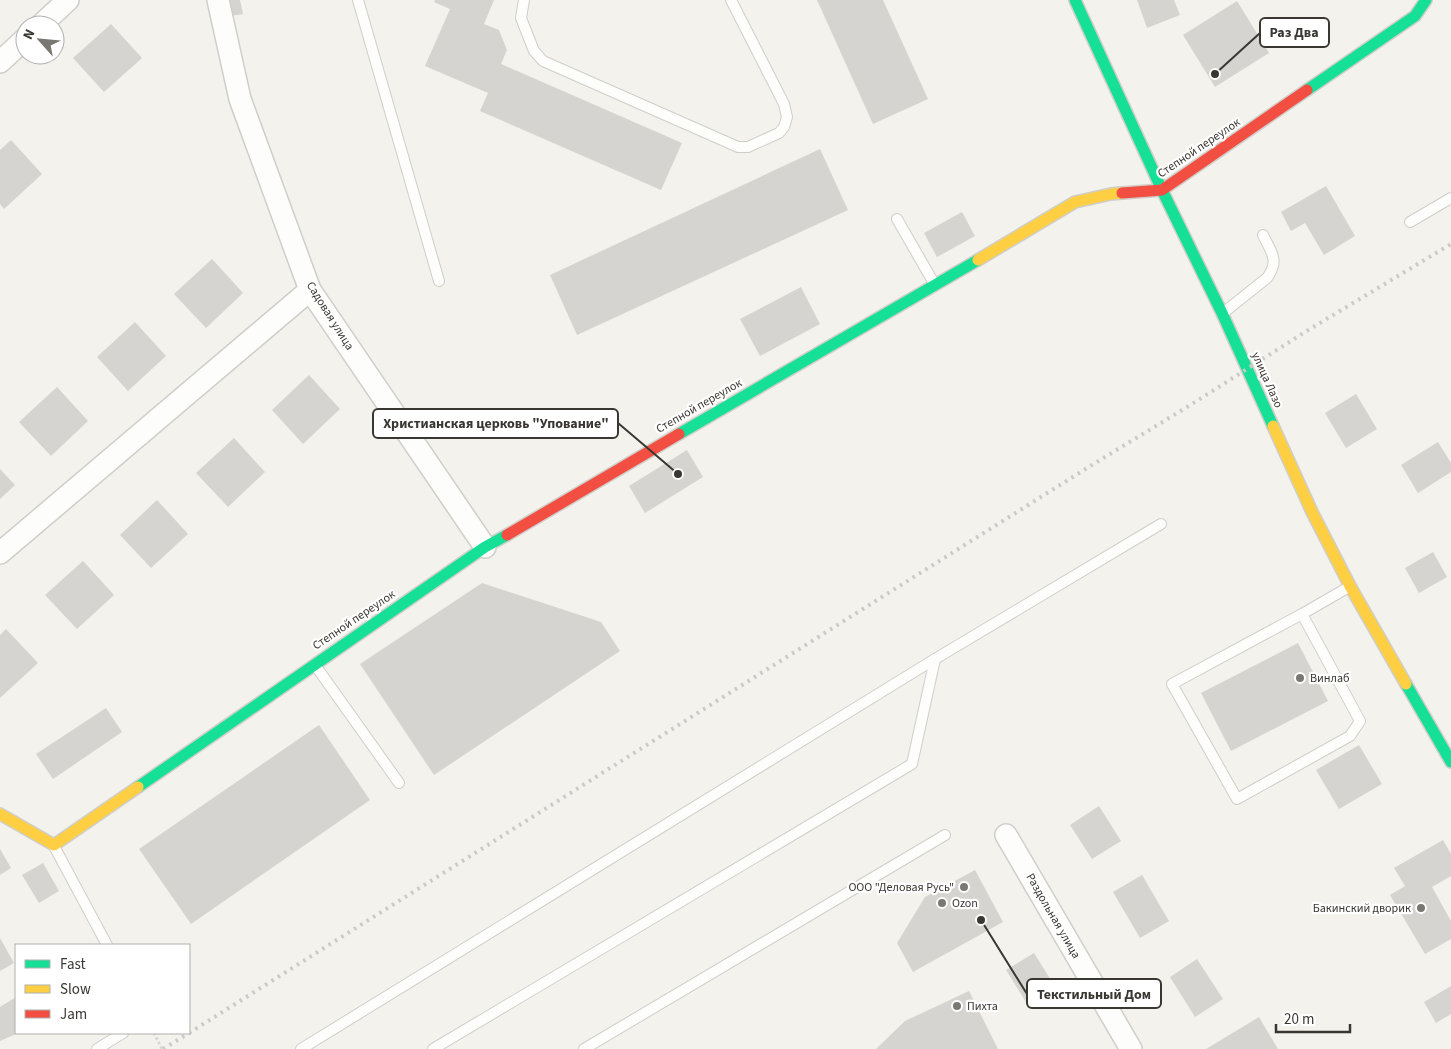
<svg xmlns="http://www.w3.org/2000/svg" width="1451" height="1049" font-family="'Source Sans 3',sans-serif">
<rect width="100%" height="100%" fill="#f4f2ec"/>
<g fill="#d6d4d0">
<path d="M227,0H240L243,14L230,16Z"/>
<path d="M435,0H494L484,24L499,30L507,50L501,64L682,143L661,190L480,111L488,93L425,66L450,9L434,2Z"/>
<path d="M817,0H883L928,99L873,124Z"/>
<path d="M1137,0H1174L1180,15L1147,28Z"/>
<path d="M1237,1L1269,53L1215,87L1183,35Z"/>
<path d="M111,24L142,58L104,92L73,58Z"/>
<path d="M11,140L42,174L4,209L0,204V150Z"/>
<path d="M820,149L848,210L577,335L550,275Z"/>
<path d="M1326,186L1355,236L1324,255L1305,223L1291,231L1281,212Z"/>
<path d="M962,212L975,236L937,257L924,233Z"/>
<path d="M212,259L243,293L206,328L174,294Z"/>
<path d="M801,287L820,324L760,356L740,319Z"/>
<path d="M135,322L166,356L128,391L97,357Z"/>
<path d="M309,375L340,409L303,444L272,410Z"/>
<path d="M57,387L88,421L51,456L19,422Z"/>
<path d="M1356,394L1377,429L1346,448L1325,413Z"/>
<path d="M234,438L265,472L228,507L196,473Z"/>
<path d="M1438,442L1451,463V472L1418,493L1401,465Z"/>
<path d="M687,450L703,477L645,513L629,486Z"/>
<path d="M0,469L15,485L0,499Z"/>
<path d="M157,500L188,534L151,568L120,535Z"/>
<path d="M1433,552L1447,577L1419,593L1405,568Z"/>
<path d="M83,561L114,595L77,629L45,595Z"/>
<path d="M482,583L601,622L620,651L434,775L360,664Z"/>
<path d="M6,629L38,663L0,698V635Z"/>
<path d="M1298,643L1328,701L1231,751L1201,693Z"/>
<path d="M106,708L122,732L53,779L36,754Z"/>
<path d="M319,725L370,800L191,924L139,849Z"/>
<path d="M1359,745L1382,784L1339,809L1316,770Z"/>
<path d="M1099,806L1121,841L1092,859L1070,825Z"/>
<path d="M1443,840L1451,854V876L1432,887L1451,921V939L1425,954L1390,895L1405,886L1394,868Z"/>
<path d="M0,849L11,868L0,875Z"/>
<path d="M43,863L59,891L39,903L22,875Z"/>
<path d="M975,870L1003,922L913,972L897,943L925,897Z"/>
<path d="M1142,875L1169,921L1140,938L1113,892Z"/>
<path d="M0,938L14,963L0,971Z"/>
<path d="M1034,953L1054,985L1026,1002L1006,970Z"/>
<path d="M1197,959L1223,999L1195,1017L1170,977Z"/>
<path d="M1451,986V1014L1436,1023L1424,1002Z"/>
<path d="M969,991L998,1049H876L905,1021Z"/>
<path d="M16,997V1034L0,1041V1007Z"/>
<path d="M1259,1017L1278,1049H1206Z"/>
</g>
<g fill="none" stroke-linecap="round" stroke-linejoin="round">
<g stroke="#d0ceca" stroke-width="12">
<g id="lane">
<path d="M358,0L439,281"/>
<path d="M524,0L521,18L534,51L543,61L738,147H748L779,133L784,127L787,117L784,104L731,0"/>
<path d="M897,219L935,285"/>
<path d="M1410,222L1451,198"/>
<path d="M1223,313L1267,278C1280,260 1271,252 1263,235"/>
<path d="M1302,614L1360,721L1350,736L1237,799L1172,684L1302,614L1349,587"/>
<path d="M315,665L399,783"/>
<path d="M54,846L107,945"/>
<path d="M97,1049L123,1033"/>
<path d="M301,1049L935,659L1161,524"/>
<path d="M433,1049L912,764L935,659"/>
<path d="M584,1049L945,835"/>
</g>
</g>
<g stroke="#d0ceca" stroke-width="24">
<g id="street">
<path d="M218,0L240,99L310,290L485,547"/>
<path d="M41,25L68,0"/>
<path d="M0,62L25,39"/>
<path d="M0,553L310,290"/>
<path d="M1006,835L1131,1049"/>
</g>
</g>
<g stroke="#d0ceca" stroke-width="14">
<g id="fast">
<path d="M1075,0L1162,190L1222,313L1273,426"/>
<path d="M1307,90L1415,16L1426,0"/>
<path d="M679,434L978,260"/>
<path d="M1406,684L1451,762"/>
<path d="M138,787L485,547L507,535"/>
</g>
</g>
<g stroke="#d0ceca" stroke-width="14">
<g id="slow">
<path d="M978,260L1075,202L1111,194L1122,193"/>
<path d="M1273,426L1312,512L1350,586L1406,684"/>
<path d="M0,814L54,845L138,787"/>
</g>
</g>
<g stroke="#d0ceca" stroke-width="14">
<g id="jam">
<path d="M1122,193L1162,190L1307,90"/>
<path d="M507,535L679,434"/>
</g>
</g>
<path stroke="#d7d7d5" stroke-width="3" stroke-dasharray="2.5 2.5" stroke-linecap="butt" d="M154,1033L162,1049"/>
<use href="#lane" stroke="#fdfdfc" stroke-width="10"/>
<use href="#street" stroke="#fdfdfc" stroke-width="21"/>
<use href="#fast" stroke="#16e098" stroke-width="11"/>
<use href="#slow" stroke="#ffcf43" stroke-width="11"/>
<use href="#jam" stroke="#f24e42" stroke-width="11"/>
<g stroke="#cbcac8" stroke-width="4" stroke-dasharray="2.5 5" stroke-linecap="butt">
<path d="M189,1033L1087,468L1192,404L1305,332L1451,244"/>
<path d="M163,1049L189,1033"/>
</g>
</g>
<g fill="#7a7873" stroke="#fff" stroke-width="2">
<circle cx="1300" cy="678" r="5"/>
<circle cx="964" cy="887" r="5"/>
<circle cx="942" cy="903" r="5"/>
<circle cx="1421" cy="908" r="5"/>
<circle cx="957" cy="1006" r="5"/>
</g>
<g text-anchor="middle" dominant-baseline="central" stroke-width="4.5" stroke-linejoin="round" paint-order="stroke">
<g font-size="12" fill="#393732" stroke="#fff">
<text transform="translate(1199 148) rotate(-34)">Степной переулок</text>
<text transform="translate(330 316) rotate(58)">Садовая улица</text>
<text transform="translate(1267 380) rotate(66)">улица Лазо</text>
<text transform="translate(699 406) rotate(-30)">Степной переулок</text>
<text transform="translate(354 620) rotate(-34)">Степной переулок</text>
<text transform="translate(1053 916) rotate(60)">Раздольная улица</text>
</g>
<g font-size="12" fill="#393732" stroke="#fff" text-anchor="start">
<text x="1310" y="678">Винлаб</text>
<text x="954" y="887" text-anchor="end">ООО "Деловая Русь"</text>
<text x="952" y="903">Ozon</text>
<text x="1411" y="908" text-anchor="end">Бакинский дворик</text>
<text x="967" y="1006">Пихта</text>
</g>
</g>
<path fill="none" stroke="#393732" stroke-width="2" d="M1215 74L1260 33M678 474L618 423M981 920L1027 994"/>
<g fill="#393732" stroke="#fff" stroke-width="2">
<circle cx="1215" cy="74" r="5"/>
<circle cx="678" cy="474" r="5"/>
<circle cx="981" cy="920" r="5"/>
</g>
<g fill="#fff" stroke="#393732" stroke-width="2">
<rect x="1260" y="18" width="69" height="29" rx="5"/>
<rect x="373" y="409" width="245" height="29" rx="5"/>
<rect x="1027" y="979" width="134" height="29" rx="5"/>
</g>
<g font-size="14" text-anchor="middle" font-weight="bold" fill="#393732">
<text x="1294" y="37">Раз Два</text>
<text x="496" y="428">Христианская церковь "Упование"</text>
<text x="1094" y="999">Текстильный Дом</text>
</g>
<rect x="15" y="944" width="175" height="90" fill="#ffffff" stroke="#b0afad"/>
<rect x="25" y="960" width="25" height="8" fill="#16e098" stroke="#b0afad"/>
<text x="60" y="969" font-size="15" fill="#393732">Fast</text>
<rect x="25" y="985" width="25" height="8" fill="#ffcf43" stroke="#b0afad"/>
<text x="60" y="994" font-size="15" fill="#393732">Slow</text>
<rect x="25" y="1010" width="25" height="8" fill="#f24e42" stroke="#b0afad"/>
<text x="60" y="1019" font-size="15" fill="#393732">Jam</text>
<g transform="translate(40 40) rotate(297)"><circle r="24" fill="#ffffff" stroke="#b0afad"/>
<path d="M0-4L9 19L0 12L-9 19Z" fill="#7a7873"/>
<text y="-8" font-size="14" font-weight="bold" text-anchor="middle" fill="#393732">N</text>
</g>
<path d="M1276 1024v8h74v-8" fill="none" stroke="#393732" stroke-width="2.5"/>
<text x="1284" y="1024" font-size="15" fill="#393732" stroke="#ffffff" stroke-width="4" paint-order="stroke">20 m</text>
</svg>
